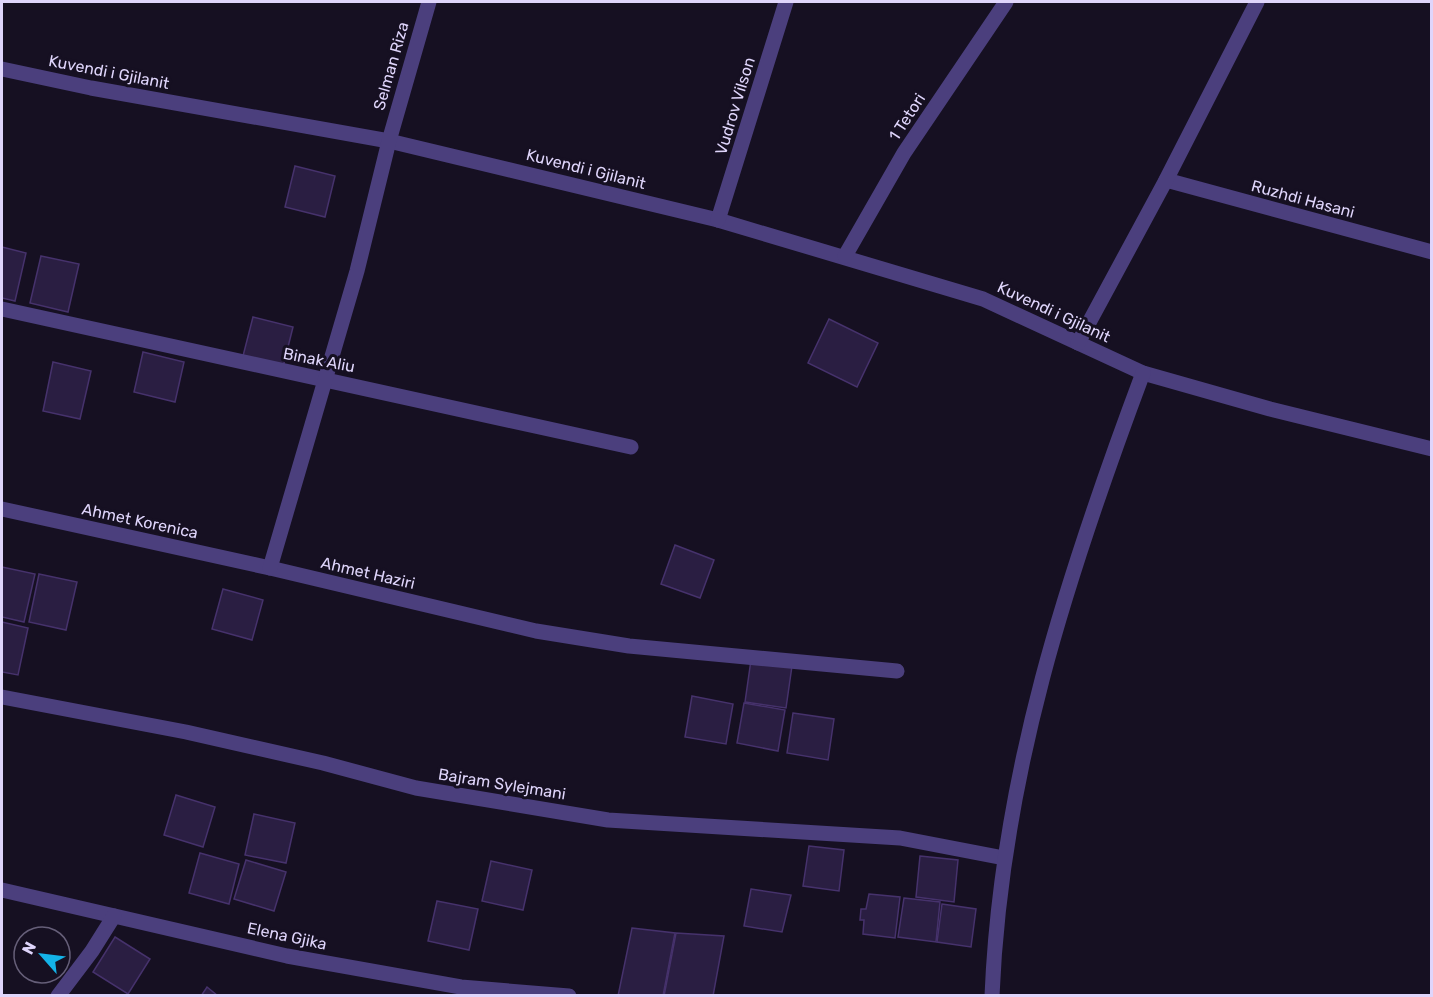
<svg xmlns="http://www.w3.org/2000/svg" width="1433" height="997" font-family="Rubik,sans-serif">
<rect width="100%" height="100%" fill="#161022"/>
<g fill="#2a1e42" stroke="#46326c" stroke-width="1.5">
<path d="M295,166L335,176L325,217L285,207Z"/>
<path d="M2,247L26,253L15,301L2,298Z"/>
<path d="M41,256L79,264L68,312L30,303Z"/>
<path d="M253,317L293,327L283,367L243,356Z"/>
<path d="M829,319L878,343L857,387L808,363Z"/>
<path d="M143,352L184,362L175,402L134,392Z"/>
<path d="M53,362L91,371L80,419L43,411Z"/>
<path d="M675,545L714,560L700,598L661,584Z"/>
<path d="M2,567L35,574L24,622L2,617Z"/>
<path d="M39,574L77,582L66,630L29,622Z"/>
<path d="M223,589L263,600L252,640L212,629Z"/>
<path d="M2,622L28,628L18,675L2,672Z"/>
<path d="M751,660L792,666L786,708L745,702Z"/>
<path d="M692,696L733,704L726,744L685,737Z"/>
<path d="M744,703L785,710L778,751L737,743Z"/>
<path d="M793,713L834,719L828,760L787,753Z"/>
<path d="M176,795L215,807L203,847L164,835Z"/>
<path d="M254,814L295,823L286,863L245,855Z"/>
<path d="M809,846L844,850L839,891L803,886Z"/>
<path d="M200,853L239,864L229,904L189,893Z"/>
<path d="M920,856L958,860L954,902L916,897Z"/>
<path d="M246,860L286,872L274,911L234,899Z"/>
<path d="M491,861L532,870L523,910L482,901Z"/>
<path d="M751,889L791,895L782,932L744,926Z"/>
<path d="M869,894L900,897L895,938L863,934L864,920H860L861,909H866Z"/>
<path d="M904,898L940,902L936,942L898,937Z"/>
<path d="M437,901L478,909L469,950L428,941Z"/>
<path d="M942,904L976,909L971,947L937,942Z"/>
<path d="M632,928L675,933L663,996H618Z"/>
<path d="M676,933L724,936L713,996H664Z"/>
<path d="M115,937L150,959L128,994L93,972Z"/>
<path d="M207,987L218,996H201Z"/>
</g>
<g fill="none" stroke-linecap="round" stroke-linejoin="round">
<g stroke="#4b3f7d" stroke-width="15">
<path d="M2,69L91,88L389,141L718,220L983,299L1143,373L1270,409L1432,449"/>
<path d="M1166,180L1432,252"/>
<path d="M718,220L786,2"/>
<path d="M845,256L904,153L1006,2"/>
<path d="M2,309L631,447"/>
<path d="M1078,343L1166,180L1257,2"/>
<path d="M2,509L270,568L536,631L629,646L897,671"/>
<path d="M270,568L357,271L389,141L429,2"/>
<path d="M2,697L186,732L323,763L416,788L608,820L900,838L1004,858"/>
<path d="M2,890L287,956L461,987L569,996"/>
<path d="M58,996L92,951L114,916"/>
<path d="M992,996C1001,777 1067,576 1143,373"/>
</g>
</g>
<g text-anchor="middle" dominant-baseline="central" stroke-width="6" stroke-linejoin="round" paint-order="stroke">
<g font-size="16" fill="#dfd5fb" stroke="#161022">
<text transform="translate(391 66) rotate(-74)">Selman Riza</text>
<text transform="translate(109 72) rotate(11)">Kuvendi i Gjilanit</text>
<text transform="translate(735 106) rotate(-73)">Vudrov Vilson</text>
<text transform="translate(907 117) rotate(-57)">1 Tetori</text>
<text transform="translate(586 169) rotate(14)">Kuvendi i Gjilanit</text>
<text transform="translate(1303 199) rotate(15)">Ruzhdi Hasani</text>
<text transform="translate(1054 312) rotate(25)">Kuvendi i Gjilanit</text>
<text transform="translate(319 360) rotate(11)">Binak Aliu</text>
<text transform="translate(140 521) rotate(12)">Ahmet Korenica</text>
<text transform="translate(368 573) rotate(13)">Ahmet Haziri</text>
<text transform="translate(502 784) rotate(9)">Bajram Sylejmani</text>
<text transform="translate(287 936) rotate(12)">Elena Gjika</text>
</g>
</g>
<rect width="1433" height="997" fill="none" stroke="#dfd5fb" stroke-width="6"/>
<g transform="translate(42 955) rotate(298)"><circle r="28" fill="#161022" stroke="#665f79" stroke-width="1.5"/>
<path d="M0-4.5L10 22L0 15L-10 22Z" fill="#14b3e8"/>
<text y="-9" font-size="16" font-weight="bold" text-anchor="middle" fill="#dfd5fb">N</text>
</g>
</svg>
